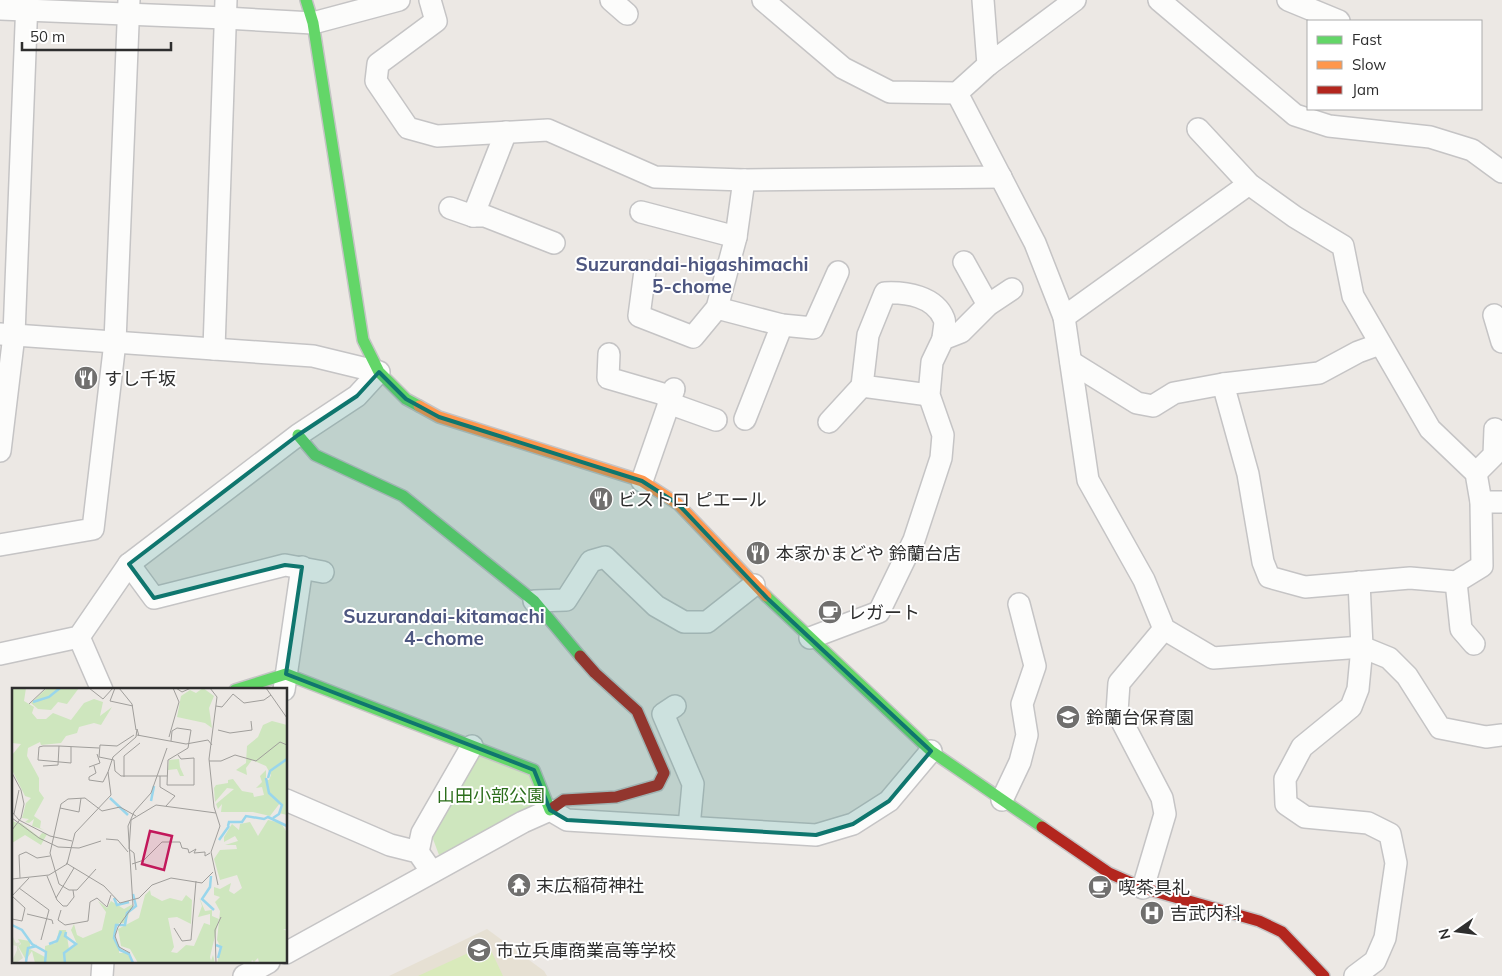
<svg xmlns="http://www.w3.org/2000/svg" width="1502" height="976" font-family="Mulish,'Noto Sans JP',sans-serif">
<rect width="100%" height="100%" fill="#ece8e4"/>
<path fill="#e6e0d3" d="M487,929L544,971L547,976H389Z"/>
<path fill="#cee6be" d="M479,754L531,772L540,800L529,814L439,855L430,831Z"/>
<path fill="#d9eabb" d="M488,944L503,976H418Z"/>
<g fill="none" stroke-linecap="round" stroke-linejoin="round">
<g stroke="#c5c4c5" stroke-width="24">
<g id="street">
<path d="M430,0L436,21L378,64L376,81L408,128L437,136L548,130L655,177L744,180L1001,177"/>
<path d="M611,0L627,14"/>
<path d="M763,0L843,68L890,92L957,93L988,65L983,0"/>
<path d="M1159,0L1295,115L1329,126L1430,137L1472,150L1502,172"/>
<path d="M1288,0L1339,21"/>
<path d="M0,9L225,18L313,23L399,0"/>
<path d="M988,65L1075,0"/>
<path d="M957,93L1035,243L1064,317L1088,480L1144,580L1164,629L1213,658L1362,647L1389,658L1407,676L1440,728L1486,737L1502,735"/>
<path d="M1198,129L1249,184L1295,217L1343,246L1353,296L1430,429L1476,473L1481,502L1482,566L1456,582L1410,578L1305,587L1269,577L1263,562L1248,474L1223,384"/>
<path d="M450,208L473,216H485L554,243"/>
<path d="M641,212L736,237"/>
<path d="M473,216L506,132"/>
<path d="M964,262L988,305"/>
<path d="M645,271L639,316L693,337L717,308L736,237L744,180"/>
<path d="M717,308L782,325L813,328L838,272"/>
<path d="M1494,315L1502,342"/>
<path d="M1064,317L1249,184"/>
<path d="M0,334L313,356L379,372L357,396L298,435L129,564L79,637L0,654"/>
<path d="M214,349L226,0"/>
<path d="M609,354L608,378L663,394L674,405L716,420"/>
<path d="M1071,362L1137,403L1153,406L1174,393L1223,384L1319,373L1358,352L1380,344"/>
<path d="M929,395L862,386L868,335L885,293C906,292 935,296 944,319C946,324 943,333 943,339"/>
<path d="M745,419L782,325"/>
<path d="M829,422L862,386"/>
<path d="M0,451L14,335L27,0"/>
<path d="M1476,473L1494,455L1495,429"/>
<path d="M642,481L674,389"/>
<path d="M1481,502H1502"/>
<path d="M0,545L93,529L115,342L129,0"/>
<path d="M129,564L154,598L285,565L323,572"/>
<path d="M1456,582L1461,629L1474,644"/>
<path d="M534,601L566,600L591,561L605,557L656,606L684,622H707L754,585"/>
<path d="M79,637L102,690"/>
<path d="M810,638L879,612L914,540L941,458L943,435L929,395L932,362L943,339L961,332L988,305L1012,289"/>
<path d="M284,690L302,567"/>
<path d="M675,706L663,714L693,784L689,827"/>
<path d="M286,800L390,845L418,852L432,872"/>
<path d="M1002,800L1020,762L1027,735L1022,704L1035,666L1019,604"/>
<path d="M418,852L422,833L472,746"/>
<path d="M1143,888L1165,814L1162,798L1117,712L1119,683L1164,629"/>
<path d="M286,953L523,822L550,810L567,820L816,835L853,824L889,801L931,751"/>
<path d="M102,976L103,962"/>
<path d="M244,976L269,962"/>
<path d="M1355,976L1375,961L1385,938L1396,863L1390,834L1368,823L1305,817L1286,804L1285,779L1302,747L1351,707L1358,689L1362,647L1359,582"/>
</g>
</g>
<g stroke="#c5c4c5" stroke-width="14">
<g id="fast">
<path d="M306,0L313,23L363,340L379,372L406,399L419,406"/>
<path d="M298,435L315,455L403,496L534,601L580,656"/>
<path d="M766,596L931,751L1042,827"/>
<path d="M235,690L286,674L534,770L550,810L554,807"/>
</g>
</g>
<g stroke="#c5c4c5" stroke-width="14">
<path id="slow" d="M419,406L439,417L642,481L678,504L766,596"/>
</g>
<g stroke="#c5c4c5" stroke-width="14">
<g id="jam">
<path d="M554,807L564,800L616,797L658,785L664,773L637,711L595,673L580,656"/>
<path d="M1042,827L1109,873L1143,888L1259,921L1282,932L1324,976"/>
</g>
</g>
<use href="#street" stroke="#fcfcfb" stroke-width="21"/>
<use href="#fast" stroke="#63d668" stroke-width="11"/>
<use href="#slow" stroke="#ff974d" stroke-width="11"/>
<use href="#jam" stroke="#b3261e" stroke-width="11"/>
</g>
<path fill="#0f766e" fill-opacity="0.2" stroke="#0f766e" stroke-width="4" stroke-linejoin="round" d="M379,372L406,399L439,417L642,481L678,504L767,598L931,751L889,801L853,824L816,835L567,820L550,810L534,770L286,674L302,567L285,565L154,598L129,564L298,435L357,396Z"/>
<defs>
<g id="restaurant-disc" transform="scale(1.25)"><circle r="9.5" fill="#706f6e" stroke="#fff"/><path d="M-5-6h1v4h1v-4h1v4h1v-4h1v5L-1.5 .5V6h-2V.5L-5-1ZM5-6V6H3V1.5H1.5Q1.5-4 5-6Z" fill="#fff"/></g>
<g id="cafe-disc" transform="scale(1.25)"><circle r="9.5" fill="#706f6e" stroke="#fff"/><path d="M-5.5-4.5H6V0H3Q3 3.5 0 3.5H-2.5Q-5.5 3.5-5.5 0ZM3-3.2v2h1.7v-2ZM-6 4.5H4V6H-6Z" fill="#fff"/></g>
<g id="school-disc" transform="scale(1.25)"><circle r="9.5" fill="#706f6e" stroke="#fff"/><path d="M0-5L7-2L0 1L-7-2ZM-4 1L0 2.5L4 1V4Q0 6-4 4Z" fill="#fff"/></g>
<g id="temple-disc" transform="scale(1.25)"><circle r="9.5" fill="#706f6e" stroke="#fff"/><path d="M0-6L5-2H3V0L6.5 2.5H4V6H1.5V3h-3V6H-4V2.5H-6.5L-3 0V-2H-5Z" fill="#fff"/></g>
<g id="hospital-disc" transform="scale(1.25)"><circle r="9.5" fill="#706f6e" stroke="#fff"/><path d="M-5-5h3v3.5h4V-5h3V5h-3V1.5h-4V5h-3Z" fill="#fff"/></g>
</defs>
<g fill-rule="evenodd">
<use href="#restaurant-disc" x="86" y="378"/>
<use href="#restaurant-disc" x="601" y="499"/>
<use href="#restaurant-disc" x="758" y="553"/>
<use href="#cafe-disc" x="830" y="612"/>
<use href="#school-disc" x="1068" y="717"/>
<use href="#temple-disc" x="519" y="885"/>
<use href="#cafe-disc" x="1100" y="887"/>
<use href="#hospital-disc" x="1152" y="913"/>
<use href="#school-disc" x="479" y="950"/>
</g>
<g text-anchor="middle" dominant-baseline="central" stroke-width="4" stroke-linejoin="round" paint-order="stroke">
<g font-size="18" fill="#2e2e2e" stroke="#fff" text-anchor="start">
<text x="104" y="378">すし千坂</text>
<text x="618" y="499">ビストロ ピエール</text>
<text x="776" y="553">本家かまどや 鈴蘭台店</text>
<text x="848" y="612">レガート</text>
<text x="1086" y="717">鈴蘭台保育園</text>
<text x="536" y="885">末広稲荷神社</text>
<text x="1118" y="887">喫茶具礼</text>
<text x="1170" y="913">吉武内科</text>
<text x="496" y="950">市立兵庫商業高等学校</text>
</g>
<g font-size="18" fill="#2c6e1b" stroke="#fff">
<text x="491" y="795">山田小部公園</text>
</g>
<g font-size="19" font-weight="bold" fill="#4d5680" stroke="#fff">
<text x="692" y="264">Suzurandai-higashimachi<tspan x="692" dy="22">5-chome</tspan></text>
<text x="444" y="616">Suzurandai-kitamachi<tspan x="444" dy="22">4-chome</tspan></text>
</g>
</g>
<g transform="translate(12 688)">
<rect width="275" height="275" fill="#ece8e4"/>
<path d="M0,0H14L12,13L22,19L20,25L25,31H34L41,25L59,32L72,15L82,11L91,14L88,28L100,19L89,37L82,35L67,39L65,45L54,48L49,55L29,57L28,54L16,60L15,68L27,90V103L32,110L22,128L29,133L28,140L32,142L20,138L22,131L17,135L13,134L17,131L10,130L14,115L19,110L13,108L0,82V67L9,56L0,55ZM35,0H67L55,16L46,14L39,22L26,21L19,15ZM191,0L202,8L197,20L200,40L193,35L165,29L169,8L178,2L184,5ZM260,33L275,37V127L267,125L271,118L268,115L258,128L241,124H209L210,116L206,121L204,116L222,101L215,100L203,114L202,100L204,97L216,95V92L221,91L230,103L241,105L242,109L252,107L250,99L244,100L250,94L248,88L254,82V92H257L259,87L254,78L240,72L234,80L235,87L224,82L234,75L235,58L246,49L251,37ZM167,71L168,79L172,88H168L165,81L156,82L157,72ZM0,128L2,134L9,135L27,149L30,145L35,146L29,157L13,147L0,155ZM256,132L269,135L274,143L275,241H271L275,243V275H247L246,270L242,274L240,272L239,275H205L209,260L205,252L208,223L203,214L208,209L202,207V199L208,201L219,195L217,203L222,206L230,200L225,187L208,192L202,171L208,162L225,161L224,157H213L226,153L223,148L212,154V149L220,136L227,142L228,136L238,134L246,148ZM138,202L139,207L150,213L158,210L170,213L174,207L180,212L179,236L165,229L156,230L162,259L159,264L165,265L174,257L182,258L192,235L198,237V226L186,229L190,218L187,209L193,223L200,222V228L207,231L198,269L199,273L201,267L203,275H126L118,261L109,258L106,241L127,230L133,207ZM86,213L95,220L99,213L112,221L121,216L113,235H107L103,240L101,251L112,263L107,259V265H115L121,275H23L20,263L14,272L6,258L9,256L6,251L18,253V261L33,269V258L44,255L47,242H54L57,261L65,256L59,242L62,236L65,247L71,250L90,242L94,224Z" fill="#cee6be"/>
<path d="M1,249L4,255L9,254L6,259L11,270L4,275L0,273L5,262V258L0,257Z" fill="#d8e0cc"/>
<path fill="none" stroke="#99d6ec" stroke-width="2.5" d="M21,14L37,9L48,0M254,90L257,105L270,117L267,126L261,130M256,90L258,83L275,71M98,110L116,127M139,113L142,98M216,138L217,134H230L234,128L252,131L256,129L275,138M207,152L217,138M199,188L198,199L190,211L202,222M102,210L105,217L117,214M0,237L10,242L20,256L34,264L33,275M37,256L45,253L49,243M204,257L209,259L206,270M14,274L16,260L25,258M53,275L52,265L64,256L53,248L54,244M121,275L117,266L108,262L102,250L104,237H113L115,225L124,218L121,206"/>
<path fill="none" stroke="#a09e9b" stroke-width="1" d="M77,0L91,11L101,0M103,0L98,13L121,18M107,0L120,16L124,42M164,0L170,4L179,0M198,0L205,9L197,71L202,119L208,138L199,164L206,197M254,0L275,30M17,16L34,0M204,18L210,19L221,6L232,15L252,12L259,7M206,42L218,45L240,42L239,33M122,47L105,58L88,57L87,69L102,72L103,83L109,88H155M125,47L174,56L196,52L200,57M157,49L167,14L161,0M159,53L160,43L165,40L179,42L176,60L156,72L155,97H182V70L169,71L166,67M59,59V75L26,72L27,59L31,58H47L87,60M197,73H209L223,67L244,73L268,54L275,57M31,78L46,77L47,58M82,78L84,85L77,89V92L91,94L96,84M77,79L88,75L85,66M0,85L9,102L12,116L9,130L0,142M148,88V99L163,108L154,118M112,89V68L128,55M48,120L67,124L69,110M0,124L7,132L38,148L60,153M2,126L7,102M0,130L27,150L46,159L67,160L89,153M94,151L106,152L116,164M117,161L122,165L124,182M117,161L119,132L144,117L204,125M54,175L92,198L108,215L127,210L140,197L159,190L190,195L201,184M120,176L132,172L150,154H168L170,160L176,161L177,165L184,161L182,165L193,164V168L198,165M84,181L65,202H57L47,196L38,165L49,116L56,111L73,110L90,123L108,119L124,128M35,188L45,212L51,218H55L62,209L61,202M8,190L7,167L14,164L25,170L38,168M0,191L37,187L55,176L63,145L99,107L96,84L101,69L124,49L125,41L127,48M7,200L37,222L29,252M44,210L62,180M49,222L46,232L53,237L76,233L78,214L85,210L95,219L99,207M15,226L40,232L41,236M0,231L10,233L13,220L0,208L17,190M162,240L170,253L179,252L184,193M118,265L107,259L103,248L106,239L121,218L116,138L122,124L139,105L155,60M204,275L203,242L209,229"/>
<path fill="#c2185b" fill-opacity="0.15" stroke="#c2185b" stroke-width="2.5" d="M138,143L160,148L152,182L130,176Z"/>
<rect width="275" height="275" fill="none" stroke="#2e2e2e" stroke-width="2.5"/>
</g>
<rect x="1307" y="20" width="175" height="90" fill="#ffffff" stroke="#ababab"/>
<rect x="1317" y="36" width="25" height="8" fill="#63d668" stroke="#ababab"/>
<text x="1352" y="45" font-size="15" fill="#2e2e2e">Fast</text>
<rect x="1317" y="61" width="25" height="8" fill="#ff974d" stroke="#ababab"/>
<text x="1352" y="70" font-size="15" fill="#2e2e2e">Slow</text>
<rect x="1317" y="86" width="25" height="8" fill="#b3261e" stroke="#ababab"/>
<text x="1352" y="95" font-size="15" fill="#2e2e2e">Jam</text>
<g transform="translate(1457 931) rotate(256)" stroke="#ffffff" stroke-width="4" paint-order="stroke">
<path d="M0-4L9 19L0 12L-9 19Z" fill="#2e2e2e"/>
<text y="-8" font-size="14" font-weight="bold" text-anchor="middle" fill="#2e2e2e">N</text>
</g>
<path d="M22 42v8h149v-8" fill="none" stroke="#2e2e2e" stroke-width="2.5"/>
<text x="30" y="42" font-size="15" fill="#2e2e2e" stroke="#ffffff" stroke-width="4" paint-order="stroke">50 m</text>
</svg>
